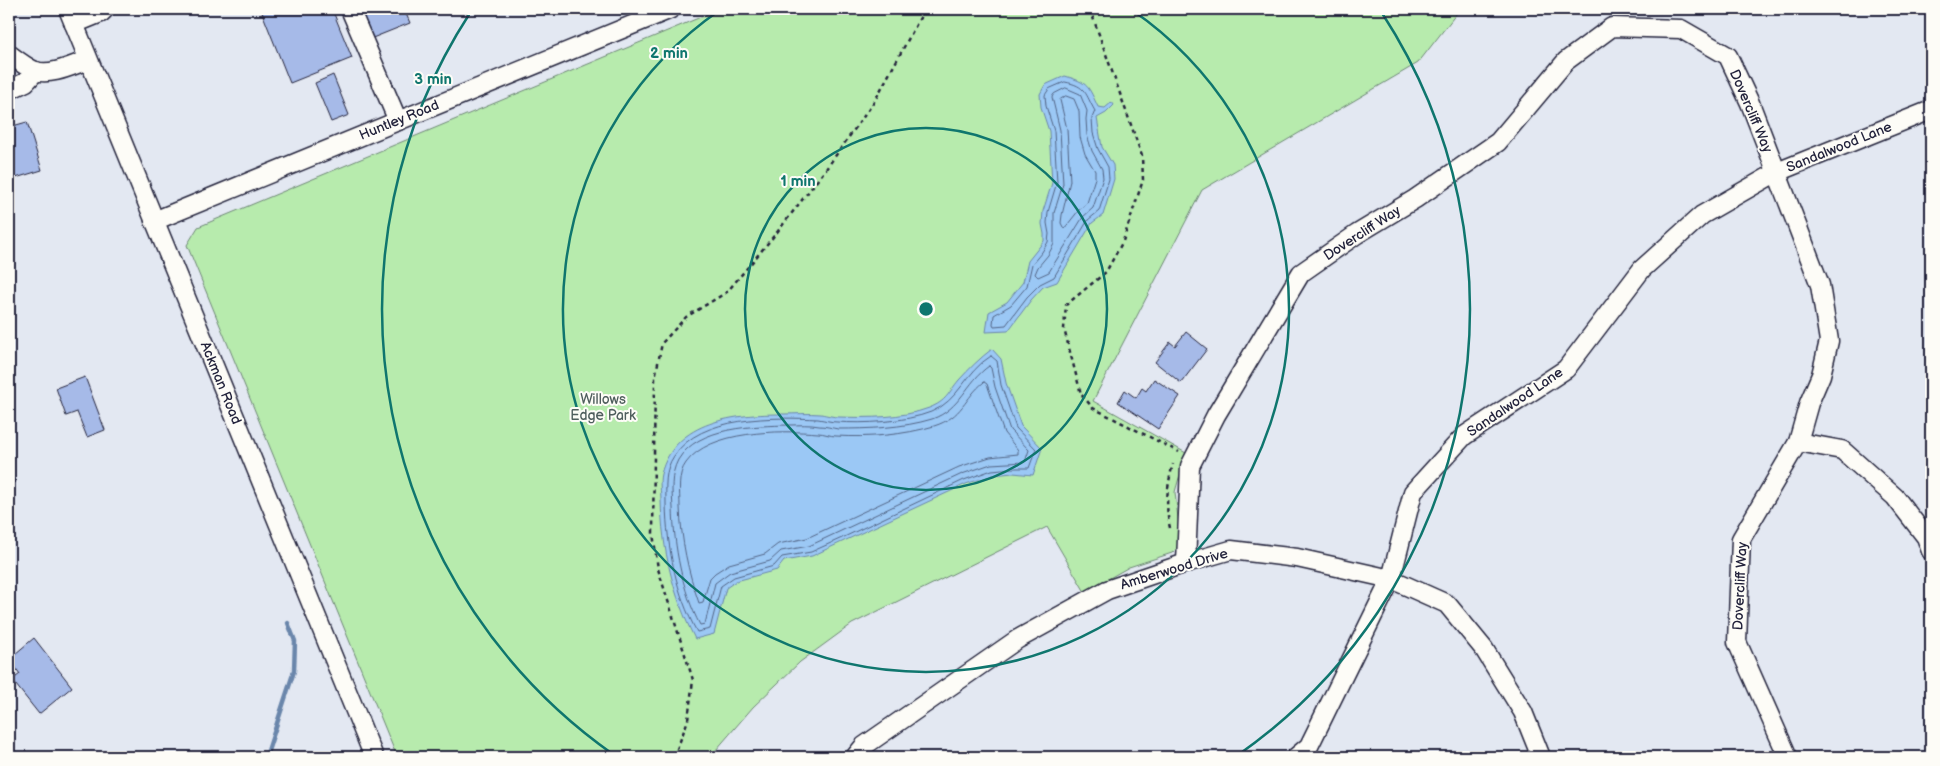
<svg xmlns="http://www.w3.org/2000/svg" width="1940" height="766" font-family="'Balsamiq Sans',sans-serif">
<rect width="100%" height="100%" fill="#e3e8f2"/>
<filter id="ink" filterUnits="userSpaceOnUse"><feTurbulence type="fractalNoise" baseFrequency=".02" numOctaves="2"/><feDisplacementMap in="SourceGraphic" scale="10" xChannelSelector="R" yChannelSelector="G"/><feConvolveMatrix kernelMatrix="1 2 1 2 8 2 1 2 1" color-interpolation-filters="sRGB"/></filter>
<g filter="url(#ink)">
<path fill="#b7ebad" stroke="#6c8674" d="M720,9H1460L1418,63L1202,190L1093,401L1186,453L1175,492L1180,536L1177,548L1172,553L1129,567L1085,592L1047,527L852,624L800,662L753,707L710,757H397L187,245L198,227Z"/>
<g fill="#9bc8f5" stroke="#6b86ab">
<path d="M1065,76C1089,83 1088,86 1098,107L1105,108L1112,102L1114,105L1106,113L1097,118L1102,147L1113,165L1114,179L1103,215L1092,223L1057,282L1043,287L1031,300L1008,331L986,332L989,312L1007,302L1023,282L1028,261L1044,241V234L1042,224L1043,211L1052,183L1049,131L1041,107L1040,94L1045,85Z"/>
<path d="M992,349L1001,359L1006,383L1021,426L1042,448L1033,475L1013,473L993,475L966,484L812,556L784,561L777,570L736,581L726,588L714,634L695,639C673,596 662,549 661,500C661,492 659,482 661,474C675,420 736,414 783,414C795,414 808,413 821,414C827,415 833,417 839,417C868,418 903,418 929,408C947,401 948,393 959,380C969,369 980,358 992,349Z"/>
</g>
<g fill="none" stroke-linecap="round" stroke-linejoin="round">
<g stroke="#526485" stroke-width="1">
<path d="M1065,82C1087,86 1085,94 1095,111L1092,118L1093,133L1098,149L1108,167L1109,179L1099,211L1088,220L1054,277L1040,284L1027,297L1006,325L994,326L993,324L994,315L1011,305L1027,286L1032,264L1042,252L1048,242L1049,234L1047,223L1048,212L1057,182L1054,131L1046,106L1045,95L1049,89Z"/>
<path d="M1066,88L1080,94L1087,111L1086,119L1087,135L1092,151L1102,169L1103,178L1093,208L1083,217L1049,272L1038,277L1035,274L1038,267L1048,255L1054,244V213L1063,184L1060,130L1052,97L1054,94Z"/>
<path d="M1066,96L1074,99L1079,111L1080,137L1085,154L1095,171V178L1087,203L1079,210L1064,229L1061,223L1062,215L1070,181L1067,129L1060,100Z"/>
<path d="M991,356L997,361L1001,385L1016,428L1036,449L1029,468H1013L992,470L964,480L842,538L811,552L782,557L774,566L734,577L721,586L710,629L697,632C676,594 667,547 666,504C666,487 664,470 674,456C700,415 775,417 818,419C825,420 831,422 837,422C863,424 906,422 931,412C959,401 966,371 991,356Z"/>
<path d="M989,366L991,368L995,387L1010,430L1029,450L1025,462L991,464L962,474L809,546L781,551L770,561L730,572L715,583L705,624L700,625C682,591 674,546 673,508C672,492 670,475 678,460C698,426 755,426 789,425C799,425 810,424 819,426C826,426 832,428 838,429C868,429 903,428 932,419C961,409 966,382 989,366Z"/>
<path d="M984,382L987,384L1004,433L1018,450V454L990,457L959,467L807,538L778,544L765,554L729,564L715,573L710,578L703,602L699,603C688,572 681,539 680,507C680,492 677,475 686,463C709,430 781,430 818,433C824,433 830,436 836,436C868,438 904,435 934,426C963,417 964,398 984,382Z"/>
</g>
<path stroke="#6b86ab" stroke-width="4.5" d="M266,757L294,671L295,641L288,623"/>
</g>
<g fill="#a6bae8" stroke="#22223b">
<path d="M265,9H332L352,58L290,83L261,10Z"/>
<path d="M358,9H404L410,23L370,39Z"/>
<path d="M333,75L349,115L331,122L315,83Z"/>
<path d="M27,122L42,170L9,180V127Z"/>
<path d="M1186,332L1207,349L1181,383L1155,362L1170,342L1175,346Z"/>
<path d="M85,377L105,430L87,437L77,412L66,416L56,388Z"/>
<path d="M1154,379L1180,396L1158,429L1118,402L1125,390L1136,398L1142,388L1146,391Z"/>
<path d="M9,468L15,482L9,485Z"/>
<path d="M34,638L72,687L39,714L12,680L20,674L9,659Z"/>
</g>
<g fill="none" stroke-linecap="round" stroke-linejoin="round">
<g stroke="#22223b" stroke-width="21">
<g id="minor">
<path d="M68,9L374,757"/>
<path d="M350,9L398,121"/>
<path d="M74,24L101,13L105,9"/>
<path d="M9,54C17,60 26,67 35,71C52,76 73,65 88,60"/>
<path d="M9,90L26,82L36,71"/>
<path d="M154,221L671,9"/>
<path d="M1798,442L1842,450L1895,497L1926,537L1931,551"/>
<path d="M1186,563L1190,466L1216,415L1301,273L1357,234L1415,199L1498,142L1566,61L1612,27L1681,29L1728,56L1750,103L1820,285L1829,341L1821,375L1809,403L1798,442L1741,539L1737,642L1788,757"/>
<path d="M855,757L864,746L1018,639L1107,590L1186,563L1231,550L1297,558L1391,579L1447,604L1484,649L1523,712L1541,757"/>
<path d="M1296,757L1309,746L1391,579L1413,492L1464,436L1566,369L1642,269L1702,215L1777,172L1931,110"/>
</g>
</g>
<g stroke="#22223b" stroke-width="2.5" stroke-dasharray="4 4" stroke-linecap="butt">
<path d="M1090,9L1142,156L1143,180L1123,241L1106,272L1066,305L1064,329L1081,394L1093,408L1179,452"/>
<path d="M1170,528C1165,506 1167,486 1173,464"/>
<path d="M674,757L688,720L693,680L658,569L653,533L655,378L662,343L686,317L727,292L778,231L826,169L874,102L922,14L926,9"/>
</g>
<use href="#minor" stroke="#fdfcf7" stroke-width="18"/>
</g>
</g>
<g fill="none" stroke="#0f766e" stroke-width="2.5">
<circle cx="926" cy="309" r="181"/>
<path d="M1132 10A363 363 0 1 1 720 10"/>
<path d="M614 755A544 544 0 0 1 470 13M1382 13A544 544 0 0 1 1238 755"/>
</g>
<g text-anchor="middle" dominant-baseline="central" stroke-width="4" stroke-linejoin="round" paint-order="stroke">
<g font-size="14" fill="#22223b" stroke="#fdfcf7">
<text transform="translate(1751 111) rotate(67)">Dovercliff Way</text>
<text transform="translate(399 120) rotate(-22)">Huntley Road</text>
<text transform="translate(1839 147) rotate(-22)">Sandalwood Lane</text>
<text transform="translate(1362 233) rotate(-33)">Dovercliff Way</text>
<text transform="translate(221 383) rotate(68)">Ackman Road</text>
<text transform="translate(1515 402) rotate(-34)">Sandalwood Lane</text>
<text transform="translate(1174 569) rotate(-17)">Amberwood Drive</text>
<text transform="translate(1740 586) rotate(-87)">Dovercliff Way</text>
</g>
<g font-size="14" fill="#4f5e5d" stroke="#fdfcf7">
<text x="603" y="399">Willows<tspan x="603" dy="16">Edge Park</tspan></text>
</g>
</g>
<circle cx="926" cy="309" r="8" fill="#0f766e" stroke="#fdfcf7" stroke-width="2.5"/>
<g font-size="15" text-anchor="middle" font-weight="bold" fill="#0f766e" stroke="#fdfcf7" stroke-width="4" stroke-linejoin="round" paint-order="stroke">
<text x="669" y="58">2 min</text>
<text x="433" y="84">3 min</text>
<text x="798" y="186">1 min</text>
</g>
<rect width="1940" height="766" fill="none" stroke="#fdfcf7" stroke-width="30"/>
<rect x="15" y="15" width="1910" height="736" fill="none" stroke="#22223b" stroke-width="2" filter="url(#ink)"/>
</svg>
